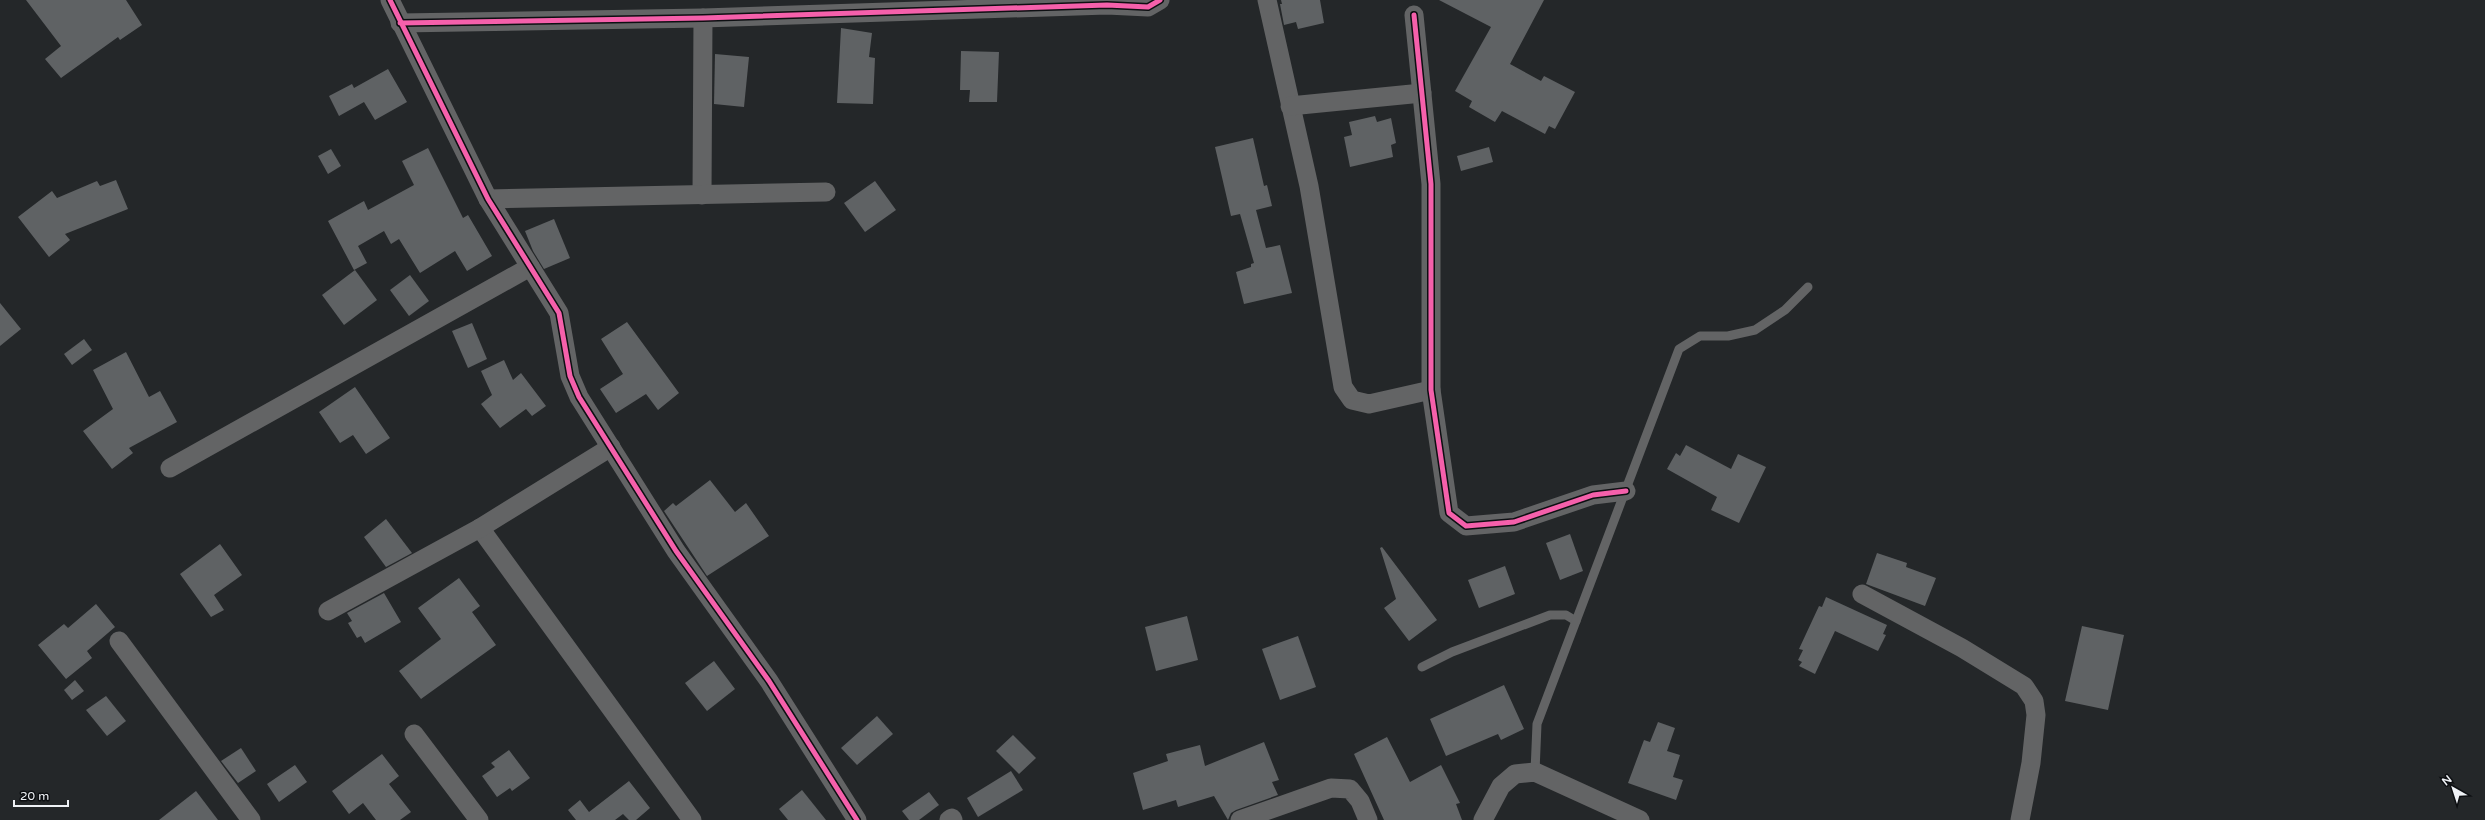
<svg xmlns="http://www.w3.org/2000/svg" width="2485" height="820" font-family="'Varela Round',sans-serif">
<rect width="100%" height="100%" fill="#242729"/>
<g fill="#5f6264">
<path d="M26,0H126L142,25L120,40L118,37L61,78L45,59L61,46Z"/>
<path d="M1281,0H1320L1324,23L1298,29L1296,22L1284,25L1280,4H1282Z"/>
<path d="M1439,0H1544L1510,64L1541,81L1544,76L1575,92L1555,129L1549,126L1545,134L1502,111L1495,122L1469,107L1472,101L1455,91L1491,27Z"/>
<path d="M841,28L872,33L869,57L875,58L873,104L837,103Z"/>
<path d="M961,51L999,52L997,102H969L970,90H960Z"/>
<path d="M715,54L749,57L744,107L714,104Z"/>
<path d="M388,69L407,102L375,120L364,102L339,116L329,96L352,84L354,88Z"/>
<path d="M1375,116L1377,122L1391,118L1396,143L1391,145L1393,157L1350,167L1344,137L1352,135L1349,122Z"/>
<path d="M1253,138L1264,186L1267,185L1272,206L1256,210L1266,248L1280,245L1292,293L1244,304L1236,272L1251,267V264L1254,263L1240,214L1231,216L1215,147Z"/>
<path d="M1489,147L1493,162L1461,171L1457,156Z"/>
<path d="M428,148L463,218L468,215L492,256L467,271L455,251L420,273L399,239L391,244L384,231L358,246L367,263L354,270L328,221L364,201L368,210L414,185L402,161Z"/>
<path d="M331,149L341,166L328,174L318,156Z"/>
<path d="M116,180L128,209L65,234L70,240L49,257L18,217L52,191L57,198L97,181L100,186Z"/>
<path d="M875,181L896,210L865,232L844,203Z"/>
<path d="M554,219L570,258L544,269L533,251L525,231Z"/>
<path d="M355,270L377,300L344,325L322,295Z"/>
<path d="M410,275L429,301L409,316L390,290Z"/>
<path d="M0,303L21,329L0,346Z"/>
<path d="M627,322L679,393L658,410L646,394L616,413L600,389L623,374L601,339Z"/>
<path d="M472,323L487,359L468,368L452,331Z"/>
<path d="M84,339L92,350L72,365L64,354Z"/>
<path d="M126,352L149,397L160,391L177,422L129,448L133,453L112,469L83,431L113,409L93,370Z"/>
<path d="M504,360L513,380L521,373L546,406L532,416L526,409L500,428L481,404L492,395L481,371Z"/>
<path d="M355,387L390,438L366,454L353,435L340,443L319,412Z"/>
<path d="M1686,445L1731,469L1738,454L1766,467L1739,523L1711,510L1717,497L1667,469L1676,453L1680,456Z"/>
<path d="M710,480L735,512L746,503L769,536L707,576L664,511L673,503L676,506Z"/>
<path d="M386,519L412,553L386,567L364,537Z"/>
<path d="M1570,534L1583,571L1560,580L1546,543Z"/>
<path d="M220,544L242,575L214,595L224,610L211,617L180,574Z"/>
<path d="M1382,547L1437,620L1409,641L1384,608L1396,599L1380,548Z"/>
<path d="M1877,553L1907,563L1906,567L1936,578L1925,606L1866,584Z"/>
<path d="M1505,566L1515,594L1479,608L1468,580Z"/>
<path d="M459,578L480,606L472,612L496,645L421,699L399,671L441,639L418,608Z"/>
<path d="M384,593L401,622L365,643L361,636L357,638L348,623L352,621L347,613Z"/>
<path d="M1826,597L1887,625L1883,634L1886,635L1878,651L1835,631L1815,674L1799,666L1802,662L1798,660L1803,650L1799,649L1819,606L1822,607Z"/>
<path d="M96,604L115,627L87,651L92,658L66,679L38,645L64,624L68,628Z"/>
<path d="M1187,616L1198,660L1156,671L1145,627Z"/>
<path d="M2082,626L2124,635L2108,710L2065,701Z"/>
<path d="M1298,636L1316,687L1280,700L1262,649Z"/>
<path d="M714,661L735,689L707,711L685,683Z"/>
<path d="M75,680L84,691L72,700L64,690Z"/>
<path d="M1504,685L1524,729L1501,740L1498,734L1446,756L1430,719Z"/>
<path d="M106,696L126,721L107,736L86,710Z"/>
<path d="M877,716L893,734L857,765L841,748Z"/>
<path d="M1658,722L1675,728L1667,751L1680,755L1673,777L1683,780L1676,800L1628,783L1644,740L1650,742Z"/>
<path d="M1013,735L1036,758L1019,774L996,751Z"/>
<path d="M1387,737L1410,782L1441,765L1460,803L1456,804L1462,820H1384L1354,754Z"/>
<path d="M1264,742L1279,780L1272,782L1278,795L1236,810L1231,813L1228,820L1214,796L1178,807L1176,800L1143,810L1133,773L1168,761L1166,754L1200,745L1205,766Z"/>
<path d="M241,748L256,771L238,783L221,761Z"/>
<path d="M509,750L530,778L512,791L510,788L497,797L482,776L495,767L491,763Z"/>
<path d="M382,754L399,776L389,784L411,812L400,820H376L363,803L349,814L332,791Z"/>
<path d="M295,765L307,782L279,802L267,784Z"/>
<path d="M1011,771L1023,790L978,817L967,798Z"/>
<path d="M629,781L650,808L636,820H629L623,814L615,820H576L568,810L580,800L589,812Z"/>
<path d="M802,790L826,820H788L779,809Z"/>
<path d="M196,791L218,820H159Z"/>
<path d="M929,792L939,805L919,820H909L902,811Z"/>
</g>
<g fill="none" stroke-linecap="round" stroke-linejoin="round">
<g stroke="#636465" stroke-width="9">
<path d="M1422,667L1452,652L1550,615H1566L1576,621"/>
<path d="M1535,772L1537,724L1679,349L1700,336H1728L1755,330L1785,310L1808,287"/>
</g>
<g stroke="#636465" stroke-width="19">
<path d="M390,0L488,199L559,313L570,376L579,397L676,551L769,681L857,820"/>
<path d="M1267,0L1309,186L1343,387L1352,400L1369,404L1431,390"/>
<path d="M1414,15L1431,184V390L1449,513L1466,526L1514,522L1593,495L1626,491"/>
<path d="M400,23L703,18L1107,5L1148,7L1160,0"/>
<path d="M1290,106L1422,93"/>
<path d="M702,195L703,18"/>
<path d="M488,199L826,192"/>
<path d="M170,468L530,267"/>
<path d="M480,528L692,820"/>
<path d="M1862,594L1962,648L2024,686L2034,701L2036,715L2031,763L2020,820"/>
<path d="M328,611L480,528L611,447"/>
<path d="M119,641L251,820"/>
<path d="M414,734L479,820"/>
<path d="M949,820L952,818L953,820"/>
<path d="M1240,820L1331,788L1350,789L1360,801L1368,820"/>
<path d="M1483,820L1501,786L1515,774L1535,772L1640,820"/>
</g>
<g stroke="#0d0f12" stroke-width="8">
<g id="cycleway">
<path d="M390,0L488,199L559,313L570,376L579,397L676,551L769,681L857,820"/>
<path d="M1414,15L1431,184V390L1449,513L1466,526L1514,522L1593,495L1626,491"/>
<path d="M400,23L703,18L1107,5L1148,7L1160,0"/>
</g>
</g>
<use href="#cycleway" stroke="#f560ab" stroke-width="5"/>
</g>
<g transform="translate(2453 788) rotate(321)" stroke="#0d0f12" stroke-width="3" paint-order="stroke">
<path d="M0-3L7 15L0 10L-7 15Z" fill="#eff2f6"/>
<text y="-6" font-size="11" font-weight="bold" text-anchor="middle" fill="#eff2f6">N</text>
</g>
<path d="M14 800v6h54v-6" fill="none" stroke="#eff2f6" stroke-width="2"/>
<text x="20" y="800" font-size="12" fill="#eff2f6" stroke="#0d0f12" stroke-width="3" paint-order="stroke">20 m</text>
</svg>
